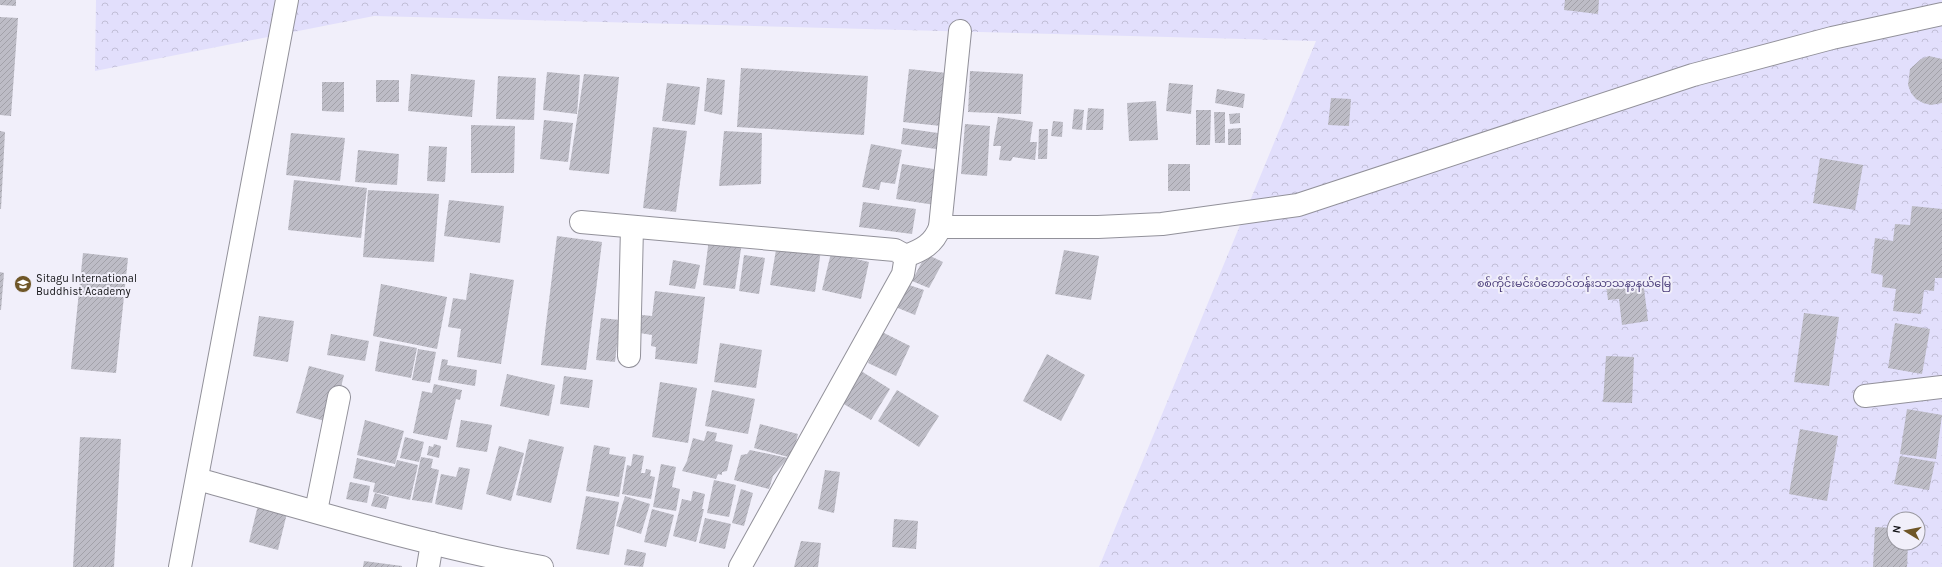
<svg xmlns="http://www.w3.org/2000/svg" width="1942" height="567" font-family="Karla,'Noto Sans Myanmar',sans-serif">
<defs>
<pattern id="forest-crowns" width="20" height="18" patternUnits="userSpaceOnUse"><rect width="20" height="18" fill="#e2dffc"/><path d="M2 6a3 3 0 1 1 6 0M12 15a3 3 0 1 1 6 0" fill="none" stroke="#c1bed7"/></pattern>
<pattern id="building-hatch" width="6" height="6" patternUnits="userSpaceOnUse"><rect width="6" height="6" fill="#bdbcc6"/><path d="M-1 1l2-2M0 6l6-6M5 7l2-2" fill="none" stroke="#a2a1a9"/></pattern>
</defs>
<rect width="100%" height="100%" fill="#f1effa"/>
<path fill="url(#forest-crowns)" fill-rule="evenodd" d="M96,0H1942V567H1099L1316,41L374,16L95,71ZM1894,519H1918V543H1894Z"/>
<g fill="url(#building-hatch)">
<path d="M0,0H16V6L0,5Z"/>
<path d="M1565,0H1599L1598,14L1564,10Z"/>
<path d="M0,17L18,18L11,116L0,115Z"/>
<path d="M1929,56L1942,59V103L1931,105L1923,103L1916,99L1911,93L1908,85L1910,69L1921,59Z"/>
<path d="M741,68L868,76L864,135L737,127Z"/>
<path d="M909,69L947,73L941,126L903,122Z"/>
<path d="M970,71L1023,74L1021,114L968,112Z"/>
<path d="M547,72L580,75L577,114L543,110Z"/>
<path d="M411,74L475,80L472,117L408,111Z"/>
<path d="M584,74L619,77L609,174L569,170Z"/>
<path d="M498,76L536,78L534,120L496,119Z"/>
<path d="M707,78L725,80L722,115L704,111Z"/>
<rect x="376" y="80" width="23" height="22"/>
<path d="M322,82H344V112L322,111Z"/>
<path d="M667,83L700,87L695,125L662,121Z"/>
<path d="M1169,83L1193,85L1191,114L1166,111Z"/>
<path d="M1217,89L1245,94L1243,108L1215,103Z"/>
<path d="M1331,98L1351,99L1349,126L1328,125Z"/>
<path d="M1156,101L1158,140L1129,141L1127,103Z"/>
<path d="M1088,108L1104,109L1103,130H1086Z"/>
<path d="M1074,109L1084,110L1082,130L1072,129Z"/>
<path d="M1196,110H1211L1210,145H1196Z"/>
<path d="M1214,112H1225V143H1215Z"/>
<path d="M1240,113V123L1230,124L1229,114Z"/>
<path d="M998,117L1033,122L1030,142H1037L1035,160L1013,157L1011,161L999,160L1001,146H993Z"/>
<path d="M544,120L573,123L568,162L540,159Z"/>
<path d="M1053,121L1063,122L1062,137L1051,136Z"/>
<path d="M965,124L990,126L987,176L961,174Z"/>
<path d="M471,125L515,126L514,173H471Z"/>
<path d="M653,127L687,131L676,212L643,208Z"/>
<path d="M903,128L938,133L936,149L901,144Z"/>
<path d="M1241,128V145H1228V129Z"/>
<path d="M1039,129H1048L1047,159H1038Z"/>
<path d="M0,131L5,132L1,209H0Z"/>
<path d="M724,131L762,133L761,184L719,186Z"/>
<path d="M291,133L345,138L340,181L286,175Z"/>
<path d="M871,144L902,150L895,184L881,182L879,190L862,187Z"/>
<path d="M429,146L447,147L445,182L427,181Z"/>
<path d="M358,150L399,154L397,185L355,182Z"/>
<path d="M1820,158L1863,165L1855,210L1813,203Z"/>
<path d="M902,164L940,170L935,205L896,199Z"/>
<rect x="1168" y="164" width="22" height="27"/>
<path d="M294,180L367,188L361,238L288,230Z"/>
<path d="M368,190L439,194L434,262L363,257Z"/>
<path d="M449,200L504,206L500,243L444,236Z"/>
<path d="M863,202L916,209L912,234L859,227Z"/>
<path d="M1912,206L1942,209V278H1935L1934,291L1924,290L1921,314L1893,311L1896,289L1882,287L1883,275L1871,273L1875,238L1893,241L1895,224L1910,225Z"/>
<path d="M557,236L602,242L586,370L541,365Z"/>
<path d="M709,239L742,242L735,289L703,285Z"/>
<path d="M777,244L821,250L815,292L770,285Z"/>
<path d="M1064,250L1099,256L1091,300L1055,294Z"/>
<path d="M83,253L128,258L116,373L71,369Z"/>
<path d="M831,253L869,262L861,299L822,290Z"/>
<path d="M926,254L943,262L929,288L912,281Z"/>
<path d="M744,255L765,258L759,294L739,291Z"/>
<path d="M673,260L700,265L695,289L669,285Z"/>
<path d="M0,272L4,273L1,310H0Z"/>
<path d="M470,273L514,280L501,364L457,357L461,329L448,327L453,298L466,300Z"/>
<path d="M1643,280L1648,321L1622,325L1619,299L1608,300L1606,285Z"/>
<path d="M381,284L447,297L437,349L373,336Z"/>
<path d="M906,284L924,290L915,315L898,308Z"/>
<path d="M655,291L705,297L697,364L655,359L656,347L651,346L652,335L640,333L642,315L652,316Z"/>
<path d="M1804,313L1839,317L1829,386L1794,382Z"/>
<path d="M259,316L294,321L288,362L253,356Z"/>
<path d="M601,318L620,320L615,362L596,360Z"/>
<path d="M1895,323L1930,329L1922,374L1888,368Z"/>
<path d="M882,332L910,346L896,376L868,363Z"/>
<path d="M331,334L369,341L365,361L327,355Z"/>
<path d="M380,341L417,348L411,378L375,371Z"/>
<path d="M720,343L762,350L756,388L714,382Z"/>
<path d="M418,349L436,352L430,383L412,380Z"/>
<path d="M1047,354L1085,375L1061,421L1023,401Z"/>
<path d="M1606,356L1634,357L1632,403L1603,402Z"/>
<path d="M442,359L448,360L447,365L477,370L475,386L438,380Z"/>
<path d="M309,366L344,375L332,423L296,413Z"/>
<path d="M861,371L890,389L871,420L842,403Z"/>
<path d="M507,374L555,385L549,416L500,406Z"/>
<path d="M564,376L593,380L589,408L560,404Z"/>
<path d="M660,382L697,388L688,443L652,437Z"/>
<path d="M434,384L462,390L460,400L456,399L447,440L413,433L422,391L432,393Z"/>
<path d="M712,390L755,399L748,434L705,426Z"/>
<path d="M897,390L939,416L919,447L878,421Z"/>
<path d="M1907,409L1942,415L1936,459L1900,454Z"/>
<path d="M365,420L404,431L395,464L357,455Z"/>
<path d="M461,420L492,425L487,452L456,447Z"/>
<path d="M760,424L798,434L792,458L754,448Z"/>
<path d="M1800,429L1838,436L1827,501L1789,494Z"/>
<path d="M707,431L717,433L715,441L733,445L727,471L722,472V475L718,474L716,479L682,471L687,461L693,438L704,441Z"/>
<path d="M80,437L121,439L114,567H73Z"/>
<path d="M405,437L424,442L419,462L400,458Z"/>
<path d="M529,439L564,447L551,503L516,495Z"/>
<path d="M434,444L441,446L439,458L427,455L429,446L433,447Z"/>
<path d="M594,445L610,448L609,454L626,457L619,497L586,491Z"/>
<path d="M499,446L524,453L511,501L486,494Z"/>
<path d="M750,450L788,458L773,476L769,489L734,480L741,455L747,454Z"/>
<path d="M633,454L644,456L641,473H645L646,469L651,470L650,476L655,477L651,499L622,494L627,465L631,466Z"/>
<path d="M1900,456L1935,462L1929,490L1894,484Z"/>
<path d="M421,457L433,459L431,468L439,470L432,503L412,500Z"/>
<path d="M357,458L395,467L397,460L418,465L410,500L373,492L375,483L353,478Z"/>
<path d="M661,464L676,467L672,487L680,489L676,511L653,507Z"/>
<path d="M459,467L470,469L462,510L435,504L441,474L456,477Z"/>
<path d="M825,470L840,472L834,513L818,509Z"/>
<path d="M714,480L736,485L729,517L707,513Z"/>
<path d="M350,482L370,486L367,503L346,499Z"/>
<path d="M741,489L753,493L744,526L732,523Z"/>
<path d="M693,491L705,494L702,509H704L696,542L673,536L682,499L691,501Z"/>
<path d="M375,493L389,497L386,509L371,506Z"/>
<path d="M586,496L619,502L609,555L576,549Z"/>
<path d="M625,496L650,504L641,534L616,526Z"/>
<path d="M259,501L288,509L278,550L249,542Z"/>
<path d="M652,509L674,515L666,547L644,542Z"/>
<path d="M705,518L731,524L725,549L699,543Z"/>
<path d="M894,519L918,521L916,549L892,547Z"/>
<path d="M1875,527L1894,528V543H1908L1907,567H1873Z"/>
<path d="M801,541L821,543L818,567H794Z"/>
<path d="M627,549L646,553L643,567L624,565Z"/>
<path d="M364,561L402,566V567H363Z"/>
</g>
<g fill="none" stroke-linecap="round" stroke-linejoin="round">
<g stroke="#92919a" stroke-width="24">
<g id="minor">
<path d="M581,222L895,250L906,256"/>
<path d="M940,227H1098L1162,224L1298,205L1693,75L1832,38L1942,14"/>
<path d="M906,256C922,250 934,244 940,227L960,31"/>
<path d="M629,356L632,227"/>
<path d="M1865,396L1942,387"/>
<path d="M197,479C311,510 425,546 542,567"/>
<path d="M316,511L339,397"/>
<path d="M180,567L287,0"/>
<path d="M428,567L432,543"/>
<path d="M740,567L903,274L906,256"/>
</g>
</g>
<use href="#minor" stroke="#fff" stroke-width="22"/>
</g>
<defs>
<g id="university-disc" transform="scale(0.9)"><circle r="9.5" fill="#6f5627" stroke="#f1effa"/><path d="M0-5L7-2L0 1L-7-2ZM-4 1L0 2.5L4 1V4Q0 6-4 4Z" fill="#fff"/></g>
</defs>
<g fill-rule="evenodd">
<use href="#university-disc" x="23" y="284"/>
</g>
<g text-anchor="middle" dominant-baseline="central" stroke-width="4" stroke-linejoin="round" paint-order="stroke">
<g font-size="11" fill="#131316" stroke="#f1effa" text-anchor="start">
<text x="36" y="278">Sitagu International<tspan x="36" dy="13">Buddhist Academy</tspan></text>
</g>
<g font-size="11" fill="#4a3d79" stroke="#f1effa">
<text x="1574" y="283">စစ်ကိုင်းမင်းဝံတောင်တန်းသာသနာ့နယ်မြေ</text>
</g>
</g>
<g transform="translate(1906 531) rotate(280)"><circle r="19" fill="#f1effa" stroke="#98979f"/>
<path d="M0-3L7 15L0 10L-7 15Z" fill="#6f5627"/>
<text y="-6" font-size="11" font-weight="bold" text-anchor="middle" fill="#131316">N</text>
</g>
</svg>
